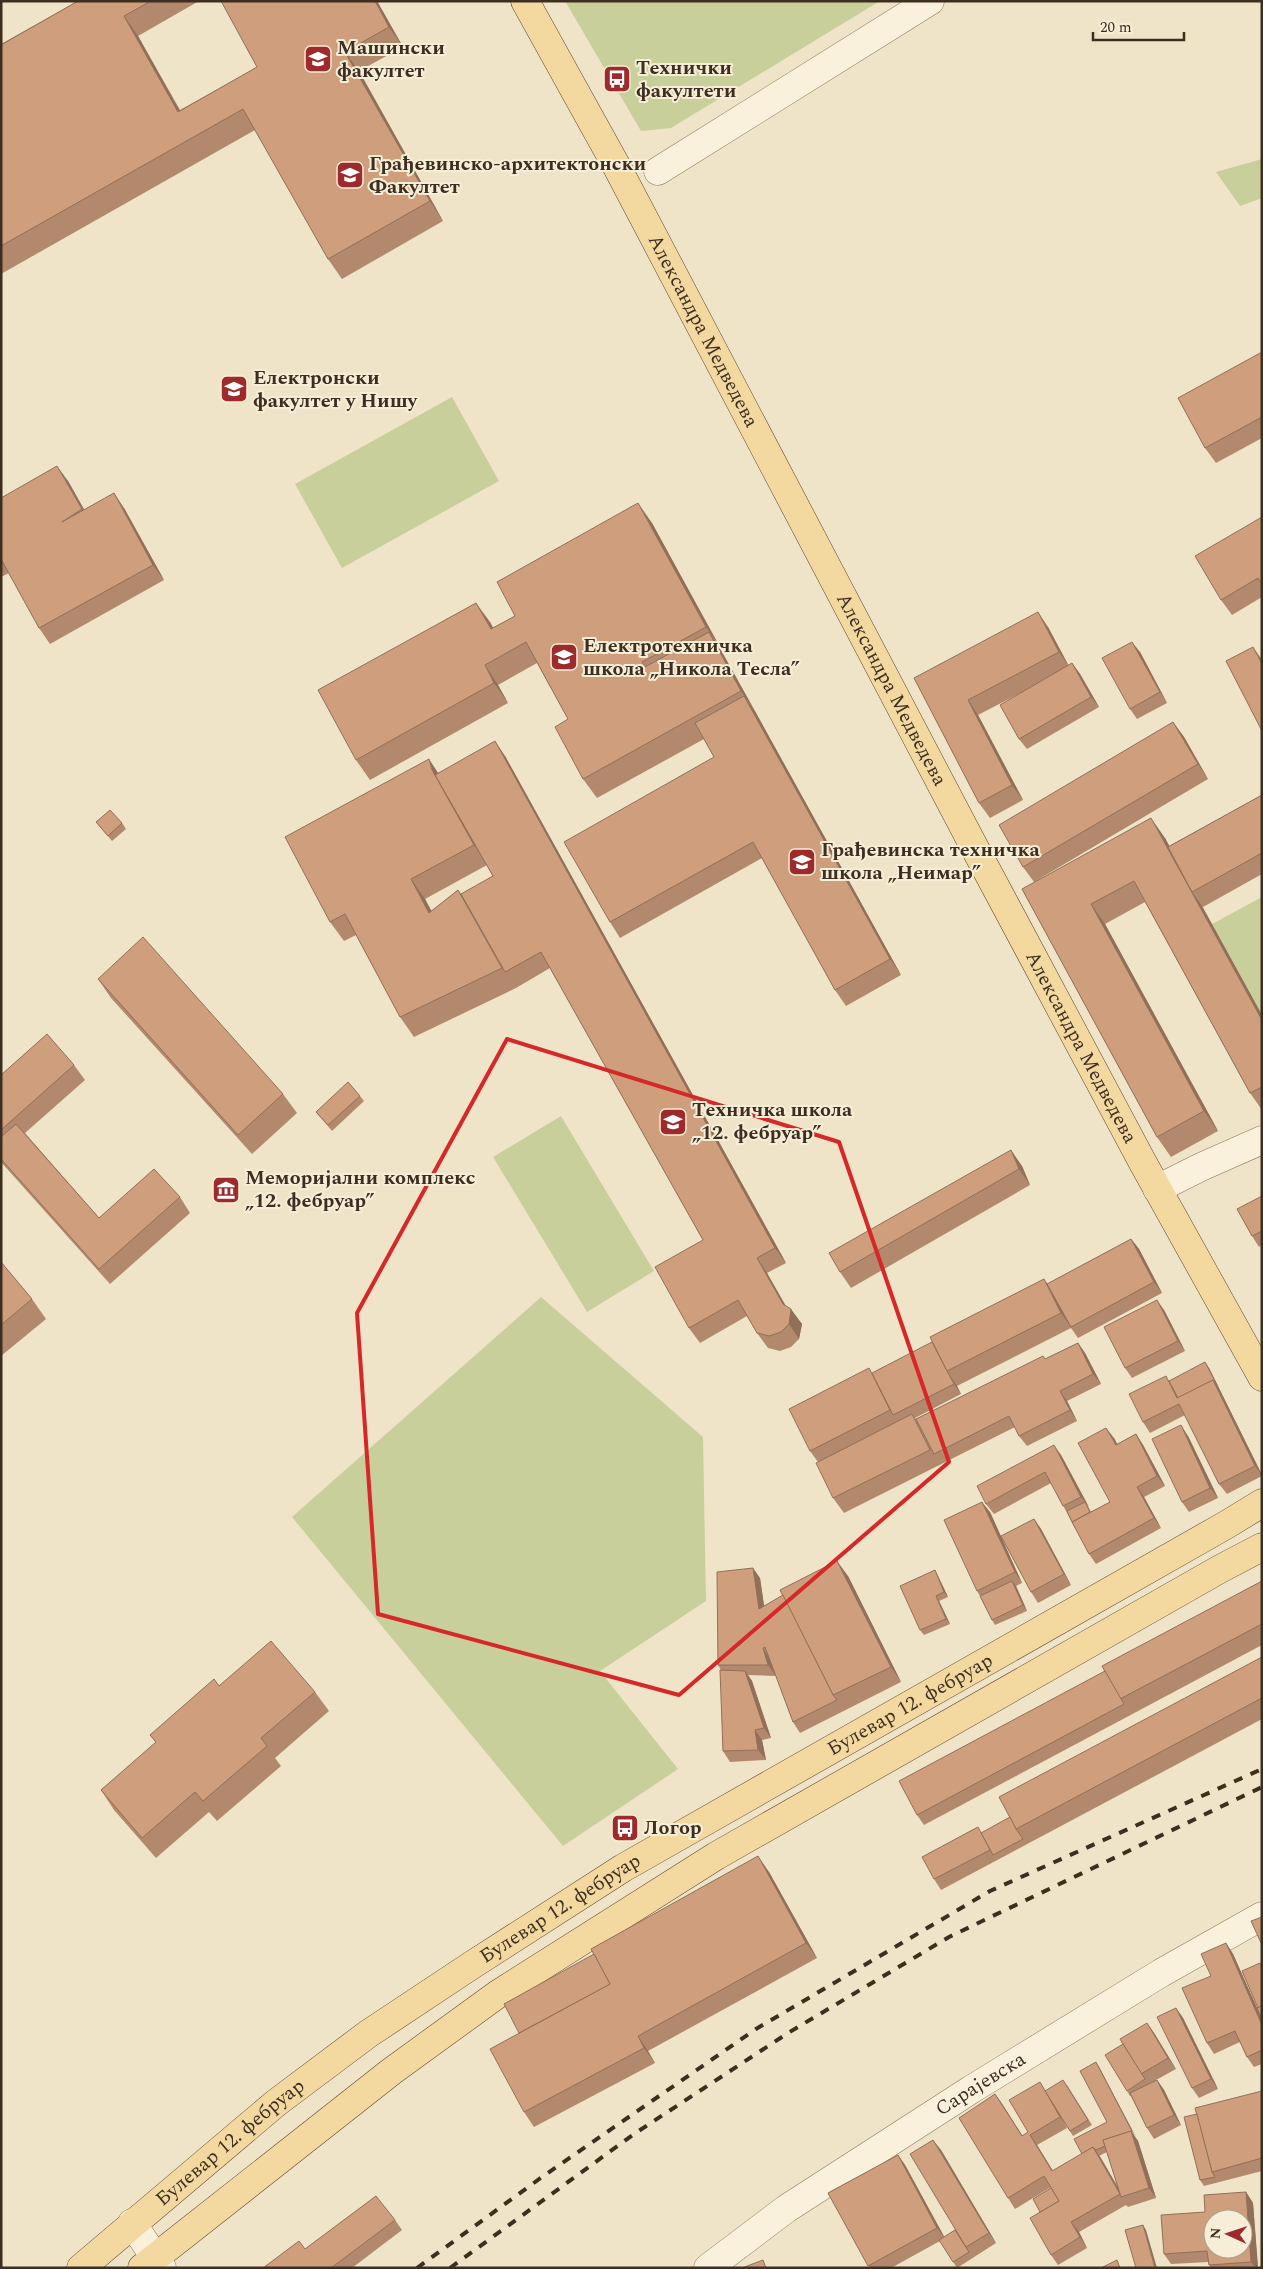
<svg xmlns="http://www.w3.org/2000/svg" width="1263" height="2269" font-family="Spectral,serif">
<rect width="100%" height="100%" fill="#f0e4c8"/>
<g fill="#c9cf9b">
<path d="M565,1H880L671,128L641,131Z"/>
<path d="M1262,159V198L1240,206L1216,172Z"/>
<path d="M452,397L499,481L342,568L295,484Z"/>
<path d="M1262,897V1015L1212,924Z"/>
<path d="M561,1116L654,1271L587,1312L493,1157Z"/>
<path d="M541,1297L703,1437L706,1601L600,1671L678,1769L563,1846L292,1517Z"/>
</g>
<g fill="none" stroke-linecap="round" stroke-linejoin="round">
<g stroke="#8d765c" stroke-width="29">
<g id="minor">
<path d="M658,171L930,1"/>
<path d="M1157,1189L1201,1167L1262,1140"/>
<path d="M132,2223L162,2268"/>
<path id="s1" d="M708,2268L786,2209L972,2089L1161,1973L1262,1916"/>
</g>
</g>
<g stroke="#5b4430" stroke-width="29">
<g id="major">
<path id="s2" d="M525,1L617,167L970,839L1143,1163L1262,1377"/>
<path id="s3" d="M81,2268L276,2103L368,2034L472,1965L623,1868L1226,1525L1262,1503"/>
<path d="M142,2268L392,2071L498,1994L716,1856L1220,1569L1262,1547"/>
</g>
</g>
<use href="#minor" stroke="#faf1dc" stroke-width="28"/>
<use href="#major" stroke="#f3d9a0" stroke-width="28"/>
<g stroke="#3d2e20" stroke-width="4" stroke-dasharray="9 9" stroke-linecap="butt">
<path d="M417,2268L542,2177L756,2029L990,1891L1262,1769"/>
<path d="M450,2268L634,2134L788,2033L949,1937L1262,1787"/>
</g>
</g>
<g fill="#b2896c" fill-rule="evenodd">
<path d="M78,1H199L138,36L180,110L377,1L403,47L359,71L443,221L342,279L328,259L255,130L1,274V44Z"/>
<path d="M1262,352V438L1216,463L1205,448Z"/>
<path d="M68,481L84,510L124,508L164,580L50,644L39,628L9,573L1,577V498Z"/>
<path d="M1262,517V597L1232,615L1221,600Z"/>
<path d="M652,523L719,647L901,975L846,1006L835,990L762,858L620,938L610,922L714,757L704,739L597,798L583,779L568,719L537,663L498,685L508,703L370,780L356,760L490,622L493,628L515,616Z"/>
<path d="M1048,627L1069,666L1072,663L1080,674L1099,707L1027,749L1019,739L1032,687L978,715L1023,800L990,818L979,803L914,678Z"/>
<path d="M1140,652L1167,703L1137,719L1130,709Z"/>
<path d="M1173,722L1184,737L1208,779L1034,882L1023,867Z"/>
<path d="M505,756L786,1263L767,1273L786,1306L802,1324L799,1339L791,1347L780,1351L768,1348L757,1333L747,1316L700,1343L689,1328L703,1240L550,968L516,988L414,1037L400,1017L356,935L344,941L330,922L438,773ZM487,865L493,876L461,894L458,890L431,911L425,899Z"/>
<path d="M1262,795V874L1203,907L1202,906L1262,1015V1110L1250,1093L1145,902L1105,924L1218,1131L1171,1157L1157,1137L1022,889L1165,838L1169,846Z"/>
<path d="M96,822L122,823L126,829L112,841Z"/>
<path d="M98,979L283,1094L297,1113L252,1154L111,998Z"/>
<path d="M74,1065L85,1080L25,1133L99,1218L180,1197L190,1213L110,1284L1,1162V1075Z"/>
<path d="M360,1096L364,1101L332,1131L316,1112Z"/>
<path d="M1022,1166L1030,1185L851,1288L840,1272Z"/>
<path d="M1262,1196V1245L1259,1247L1252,1236Z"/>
<path d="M1131,1239L1139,1249L1162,1293L1078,1338L1071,1328L957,1386L961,1394L915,1418L916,1419L1045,1359L1078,1343L1085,1353L1101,1384L1067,1401L1077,1421L1027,1446L1019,1436L1015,1427L844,1513L833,1498L818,1462L810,1451L932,1342L1044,1279L1047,1284Z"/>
<path d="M1,1262L32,1299L46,1319L1,1356Z"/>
<path d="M1164,1310L1185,1351L1132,1378L1125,1368Z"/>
<path d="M1209,1368L1262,1475V1476L1227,1494L1219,1484L1185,1415L1150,1433L1143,1422L1169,1381Z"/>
<path d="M1136,1434L1143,1445L1165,1486L1144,1497L1161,1528L1096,1564L1089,1554L1051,1483L994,1514L986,1504L1061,1455L1091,1512L1110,1502L1114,1438L1117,1444Z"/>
<path d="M1188,1436L1218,1498L1189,1512L1182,1502Z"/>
<path d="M990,1512L1022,1583L1016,1586L1027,1611L995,1625L992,1620L980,1596L977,1591Z"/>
<path d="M1034,1519L1041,1529L1071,1585L1038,1603L1031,1592Z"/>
<path d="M848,1576L901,1682L800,1733L793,1722L776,1676L748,1675L752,1681L771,1738L762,1740L766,1760L730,1762L723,1751L721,1670L718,1665L760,1578L764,1606Z"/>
<path d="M938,1576L948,1597L939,1601L950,1624L924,1635L920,1630Z"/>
<path d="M1262,1581V1645L924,1825L917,1815L1105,1671Z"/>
<path d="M1262,1657V1719L941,1890L934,1879L981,1833L1010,1817Z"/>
<path d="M219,1686L315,1692L329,1711L275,1758L281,1766L217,1821L209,1812L156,1858L114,1810L101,1790L156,1743L150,1735Z"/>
<path d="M769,1872L817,1958L648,2051L655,2063L534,2127L524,2112L519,2033Z"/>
<path d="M1226,1943L1233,1954L1257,2008H1258L1262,1966V2064L1254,2067L1247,2057L1240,2042L1214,2054L1207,2043L1211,1976Z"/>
<path d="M1176,2008L1183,2018L1218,2089L1199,2098L1192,2088Z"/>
<path d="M1147,2023L1154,2033L1176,2069L1156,2080H1157L1164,2090L1181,2125L1154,2139L1147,2128L1131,2096H1130L1127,2091L1123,2044Z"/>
<path d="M1099,2067L1135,2137L1138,2141L1156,2198L1128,2207L1126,2205L1079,2232L1087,2248L1058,2265L1051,2255L1040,2212L1051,2188V2187L1015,2209L1008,2198L995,2094L1022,2136L1028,2132L1046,2091L1067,2085L1092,2125L1073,2136L1057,2110L1067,2128L1037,2145L1053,2171L1082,2154L1107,2122ZM1107,2152L1118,2188L1099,2156Z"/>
<path d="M1262,2091V2171L1204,2186L1200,2180L1197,2114Z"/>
<path d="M941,2150L996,2243L957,2268L940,2241L891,2268H870L828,2193L898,2155L905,2165L944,2237L955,2230Z"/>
<path d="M1246,2192L1253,2203L1258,2268H1211L1209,2265L1208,2262L1171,2264L1164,2254Z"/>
<path d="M395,2220L402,2230L352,2268H263L305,2249Z"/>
</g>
<g fill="#916f58">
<path d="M375,1H377L403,47L389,27Z"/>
<path d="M124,16L138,36L191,131L178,112Z"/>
<path d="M345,52L359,71L443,221L430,201Z"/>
<path d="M57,466L68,481L93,525L82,509Z"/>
<path d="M114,493L124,508L164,580L153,565Z"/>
<path d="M638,503L652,523L720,647L706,627Z"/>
<path d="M476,603L490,622L504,649L491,629Z"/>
<path d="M1038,612L1048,627L1069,667L1059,652Z"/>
<path d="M709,632L722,652L755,711L741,691Z"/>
<path d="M1132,642L1140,652L1167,703L1160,692Z"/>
<path d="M1253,647L1262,660V664Z"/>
<path d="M1072,663L1080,674L1099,707L1091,697Z"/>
<path d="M485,665L498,685L508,703L494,683Z"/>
<path d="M744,696L755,711L901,975L890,959Z"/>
<path d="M968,700L978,715L1023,800L1012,785Z"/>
<path d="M1173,722L1184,737L1208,779L1198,764Z"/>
<path d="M495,741L505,756L786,1263L775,1248Z"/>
<path d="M429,759L442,779L488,865L474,845L432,770Z"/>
<path d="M1151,818L1165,838L1194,891L1192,892L1202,906L1262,1015V1020Z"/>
<path d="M411,879L425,899L443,932L429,913Z"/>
<path d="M1091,904L1105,924L1218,1131L1204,1111Z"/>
<path d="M1011,1150L1022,1166L1030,1185L1019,1169Z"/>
<path d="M1131,1239L1139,1249L1162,1293L1154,1282Z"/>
<path d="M757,1258L767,1273L790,1314L791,1309L802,1324L799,1339L789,1324L783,1304Z"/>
<path d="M1044,1279L1054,1294L1072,1328L1061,1313Z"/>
<path d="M1157,1300L1164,1310L1185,1351L1178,1341Z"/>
<path d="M1078,1343L1085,1353L1101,1384L1093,1374Z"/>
<path d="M1205,1362L1209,1368L1262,1475L1255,1466L1213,1380Z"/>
<path d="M951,1377L957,1386L961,1394L954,1384Z"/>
<path d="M1060,1391L1067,1401L1077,1421L1070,1410Z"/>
<path d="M1181,1425L1188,1436L1218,1498L1210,1488Z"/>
<path d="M1106,1428L1114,1438L1123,1455L1116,1445Z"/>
<path d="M1136,1434L1143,1445L1165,1486L1157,1476Z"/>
<path d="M1054,1445L1061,1455L1089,1507L1081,1497Z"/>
<path d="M1137,1487L1144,1497L1161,1528L1154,1518Z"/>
<path d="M982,1502L990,1512L1022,1583L1015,1572Z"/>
<path d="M1034,1519L1041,1529L1071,1585L1064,1574Z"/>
<path d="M837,1561L848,1576L901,1682L891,1667Z"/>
<path d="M753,1568L760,1578L766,1619L759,1609Z"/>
<path d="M935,1570L938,1576L948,1597L944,1592Z"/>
<path d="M1012,1581L1016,1586L1027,1611L1023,1605Z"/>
<path d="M936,1596L939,1601L950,1624L946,1619Z"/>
<path d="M763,1648L770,1659L776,1676L768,1665Z"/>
<path d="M745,1671L752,1681L771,1738L764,1728Z"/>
<path d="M755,1730L762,1740L766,1760L758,1750Z"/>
<path d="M758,1856L769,1872L817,1958L806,1943Z"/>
<path d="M1226,1943L1233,1954L1262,2019V2025Z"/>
<path d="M1176,2008L1183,2018L1218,2089L1211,2079Z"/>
<path d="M1147,2023L1154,2033L1176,2069L1168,2058Z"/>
<path d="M638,2036L648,2051L655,2063L644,2048Z"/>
<path d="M1096,2062L1099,2067L1136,2137L1132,2131Z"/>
<path d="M1157,2080L1164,2090L1181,2125L1174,2115Z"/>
<path d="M1040,2082L1047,2093L1067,2128L1060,2117Z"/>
<path d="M995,2094L1003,2105L1029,2146L1022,2136Z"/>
<path d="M1131,2131L1138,2141L1156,2198L1149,2188Z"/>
<path d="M1030,2135L1037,2145L1059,2181L1052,2171Z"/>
<path d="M933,2140L941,2150L996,2243L989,2233Z"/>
<path d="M1093,2147L1101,2158L1123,2196L1122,2197Z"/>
<path d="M898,2155L905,2165L945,2238L937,2228Z"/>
<path d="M1246,2192L1253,2203L1258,2268H1255L1251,2262Z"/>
<path d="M1071,2222L1079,2232L1087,2248L1080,2237Z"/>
<path d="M1143,2225L1146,2230L1157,2268H1155Z"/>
</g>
<g fill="#cf9f7d" stroke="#916f58" fill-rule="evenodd">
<path d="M78,1H151L124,16L178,112L257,67L221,1H375L389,27L345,52L430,201L328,259L243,109L1,246V45Z"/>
<path d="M1262,352V417L1205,448L1178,398Z"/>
<path d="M57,466L82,509L62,522L114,493L153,565L39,628L1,559V498Z"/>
<path d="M638,503L706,627L642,662L645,667L709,632L741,691L583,779L555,727L568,719L526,642L485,665L494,683L356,760L318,690L476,603L491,629L515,616L497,582Z"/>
<path d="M1262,517V584L1258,578L1221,600L1195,556Z"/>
<path d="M1038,612L1059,652L968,700L1012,785L979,803L914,678Z"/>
<path d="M1132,642L1160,692L1130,709L1102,658Z"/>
<path d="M1253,647L1262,664V731L1226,661Z"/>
<path d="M1072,663L1091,697L1019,739L1000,705Z"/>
<path d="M744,696L890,959L835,990L753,842L610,922L564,842L714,757L695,723Z"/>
<path d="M1173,722L1198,764L1023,867L999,825Z"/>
<path d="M495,741L775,1248L757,1258L783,1304L791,1309L789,1324L781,1332L769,1336L757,1333L738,1300L689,1328L655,1267L703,1240L541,952L505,972L461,894L493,876L435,775Z"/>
<path d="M429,759L432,770L474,845L411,879L429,913L458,890L502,968L400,1017L345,914L330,922L285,837Z"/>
<path d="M1262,795V853L1192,892L1168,847Z"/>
<path d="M110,810L122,823L108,836L96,822Z"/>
<path d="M1151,818L1262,1020V1087L1250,1093L1134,881L1091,904L1204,1111L1157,1137L1022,889Z"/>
<path d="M143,937L283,1094L238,1135L98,979Z"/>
<path d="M47,1034L74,1065L1,1130V1075Z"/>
<path d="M348,1082L360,1096L328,1125L316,1112Z"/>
<path d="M16,1124L99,1218L154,1169L180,1197L99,1269L1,1159V1137Z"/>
<path d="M1011,1150L1019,1169L840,1272L829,1253Z"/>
<path d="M1262,1196V1231L1252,1236L1237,1209Z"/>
<path d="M1131,1239L1154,1282L1071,1327L1047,1284Z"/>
<path d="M1,1262L32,1299L1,1325Z"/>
<path d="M1044,1279L1061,1313L947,1371L930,1337Z"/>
<path d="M1157,1300L1178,1341L1125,1368L1104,1327Z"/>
<path d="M932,1342L947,1371L954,1384L893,1415L872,1373Z"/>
<path d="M1078,1343L1093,1374L1060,1391L1070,1410L1019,1436L1009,1416L934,1454L916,1419L1043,1356L1045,1359Z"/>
<path d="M1205,1362L1217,1385L1213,1380L1178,1398L1169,1381Z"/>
<path d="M869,1368L890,1410L810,1451L789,1409Z"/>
<path d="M1166,1376L1177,1398L1213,1380L1255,1466L1219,1484L1179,1404L1143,1422L1129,1394Z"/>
<path d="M912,1414L930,1450L833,1498L816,1463Z"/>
<path d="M1181,1425L1210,1488L1182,1502L1152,1439Z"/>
<path d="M1106,1428L1116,1445L1136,1434L1157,1476L1137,1487L1154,1518L1089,1554L1072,1522L1110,1502L1078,1443Z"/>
<path d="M1054,1445L1081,1497L1063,1506L1045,1472L986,1504L977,1486Z"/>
<path d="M982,1502L1015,1572L977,1591L944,1520Z"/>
<path d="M1085,1502L1090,1512L1072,1522L1067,1511Z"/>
<path d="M1034,1519L1064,1574L1031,1592L1001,1536Z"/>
<path d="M837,1561L891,1667L833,1695L780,1590Z"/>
<path d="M753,1568L759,1609L783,1595L833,1695L837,1700L793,1722L765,1647L763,1648L768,1665H718L717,1572Z"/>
<path d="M935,1570L944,1592L936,1596L946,1619L920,1630L900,1586Z"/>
<path d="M1012,1581L1023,1605L992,1620L980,1596Z"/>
<path d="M1262,1581V1624L1120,1699L1102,1666Z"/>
<path d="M271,1641L315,1692L261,1738L267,1746L203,1801L195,1792L142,1838L101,1790L156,1742L150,1735L214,1679L219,1686Z"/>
<path d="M1262,1657V1698L1016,1829L999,1797Z"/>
<path d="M720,1670L745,1671L764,1728L755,1730L758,1750L723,1751Z"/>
<path d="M1105,1671L1124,1704L917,1815L899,1781Z"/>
<path d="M1010,1817L1016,1829L1023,1839L993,1855L981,1833Z"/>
<path d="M978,1827L990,1850L934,1879L922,1857Z"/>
<path d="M758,1856L806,1943L638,2036L644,2048L524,2112L490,2049L610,1984L591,1949Z"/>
<path d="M1262,1917V1945L1251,1921Z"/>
<path d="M1226,1943L1262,2025V2050L1247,2057L1235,2031L1207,2043L1182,1988L1211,1976L1201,1954Z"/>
<path d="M594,1954L610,1984L519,2033L504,2004Z"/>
<path d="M1260,1963L1262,1968V2006L1258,2008L1242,1971Z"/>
<path d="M1262,2006V2019L1257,2008Z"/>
<path d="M1176,2008L1211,2079L1192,2088L1157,2017Z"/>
<path d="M1147,2023L1168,2058L1141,2074L1120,2039Z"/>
<path d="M1123,2044L1145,2079L1127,2091L1105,2055Z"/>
<path d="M1096,2062L1132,2131L1103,2140L1105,2146L1096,2150L1093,2147L1082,2154L1074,2139L1107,2122L1080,2071Z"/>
<path d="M1063,2080L1088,2120L1070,2131L1045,2091Z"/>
<path d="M1157,2080L1174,2115L1147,2128L1130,2093Z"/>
<path d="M1040,2082L1060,2117L1030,2135L1052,2171L1093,2147L1120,2194L1071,2222L1080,2237L1051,2255L1030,2218L1059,2201L1044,2176L1008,2198L959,2118L995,2094L1022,2136L1028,2132L1009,2100Z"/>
<path d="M1262,2091V2158L1212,2172L1195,2108Z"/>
<path d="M1197,2114L1212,2172L1215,2177L1200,2180L1184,2117Z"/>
<path d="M1131,2131L1149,2188L1121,2197L1103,2140Z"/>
<path d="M933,2140L989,2233L966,2247L910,2154Z"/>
<path d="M898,2155L937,2228L868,2266L828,2193Z"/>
<path d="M1051,2188L1059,2201L1040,2212L1033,2199Z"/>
<path d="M1246,2192L1251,2262L1209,2265L1207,2251L1164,2254L1161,2215L1205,2212L1204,2195ZM1213,2219H1243V2249H1213Z"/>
<path d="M376,2196L395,2220L331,2268H263L299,2241L305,2249Z"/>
<path d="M1143,2225L1155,2268H1136L1125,2230Z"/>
<path d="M955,2230L969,2252L953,2262L939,2240Z"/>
<path d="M763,2260L766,2268H742Z"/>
<path d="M1117,2260L1120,2268H1101Z"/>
</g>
<path fill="none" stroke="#d62828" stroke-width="4" stroke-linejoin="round" d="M507,1039L839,1142L949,1462L679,1695L378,1614L357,1313Z"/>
<defs>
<g id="university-square" transform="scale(1.4375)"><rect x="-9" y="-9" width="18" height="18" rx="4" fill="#9e2a2b" stroke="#f7eed8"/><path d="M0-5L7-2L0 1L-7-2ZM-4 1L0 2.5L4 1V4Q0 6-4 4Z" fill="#fff"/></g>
<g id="bus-square" transform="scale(1.4375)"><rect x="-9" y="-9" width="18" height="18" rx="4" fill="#9e2a2b" stroke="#f7eed8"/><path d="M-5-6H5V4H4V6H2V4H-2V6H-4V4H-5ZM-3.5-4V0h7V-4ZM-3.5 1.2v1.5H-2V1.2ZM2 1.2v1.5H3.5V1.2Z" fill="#fff"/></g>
<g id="school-square" transform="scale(1.4375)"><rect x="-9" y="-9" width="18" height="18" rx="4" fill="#9e2a2b" stroke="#f7eed8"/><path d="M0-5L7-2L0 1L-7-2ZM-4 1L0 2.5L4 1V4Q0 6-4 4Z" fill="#fff"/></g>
<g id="museum-square" transform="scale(1.4375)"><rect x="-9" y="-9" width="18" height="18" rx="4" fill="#9e2a2b" stroke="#f7eed8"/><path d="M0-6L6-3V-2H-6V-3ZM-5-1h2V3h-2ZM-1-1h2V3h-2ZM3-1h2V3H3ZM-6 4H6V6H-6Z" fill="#fff"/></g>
</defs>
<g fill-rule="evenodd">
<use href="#university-square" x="318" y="59"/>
<use href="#bus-square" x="617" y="79"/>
<use href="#university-square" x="350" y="175"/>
<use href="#university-square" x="234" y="389"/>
<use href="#school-square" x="564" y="657"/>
<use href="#school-square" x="802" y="862"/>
<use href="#school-square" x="673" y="1122"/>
<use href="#museum-square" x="226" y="1190"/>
<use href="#bus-square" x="625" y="1828"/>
</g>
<g text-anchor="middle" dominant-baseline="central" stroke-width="4" stroke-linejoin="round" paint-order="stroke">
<g font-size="20" font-weight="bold" fill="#3d2e20" stroke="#f7eed8" text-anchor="start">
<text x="337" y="48">Машински<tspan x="337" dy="23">факултет</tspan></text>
<text x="636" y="68">Технички<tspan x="636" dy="23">факултети</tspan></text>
<text x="369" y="164">Грађевинско-архитектонски<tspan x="369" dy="23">Факултет</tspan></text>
<text x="253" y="378">Електронски<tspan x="253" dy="23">факултет у Нишу</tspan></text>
<text x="583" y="646">Електротехничка<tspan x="583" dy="23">школа „Никола Тесла”</tspan></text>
<text x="821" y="850">Грађевинска техничка<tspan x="821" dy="23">школа „Неимар”</tspan></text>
<text x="692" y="1110">Техничка школа<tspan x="692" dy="23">„12. фебруар”</tspan></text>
<text x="245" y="1178">Меморијални комплекс<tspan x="245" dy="23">„12. фебруар”</tspan></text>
<text x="644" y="1828">Логор</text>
</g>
<g font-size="20" fill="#3d2e20" stroke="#f7eed8">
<text stroke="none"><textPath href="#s2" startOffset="375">Александра Медведева</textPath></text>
<text stroke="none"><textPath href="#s2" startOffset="780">Александра Медведева</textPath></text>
<text stroke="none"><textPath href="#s2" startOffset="1185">Александра Медведева</textPath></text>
<text stroke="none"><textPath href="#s3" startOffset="1005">Булевар 12. фебруар</textPath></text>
<text stroke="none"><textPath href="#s3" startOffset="600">Булевар 12. фебруар</textPath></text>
<text stroke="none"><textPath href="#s1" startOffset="329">Сарајевска</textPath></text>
<text stroke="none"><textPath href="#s3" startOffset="195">Булевар 12. фебруар</textPath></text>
</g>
</g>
<rect width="1263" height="2269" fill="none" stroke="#3d2e20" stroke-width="5"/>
<g transform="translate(1228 2234) rotate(273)"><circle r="24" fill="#f7eed8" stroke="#ada18e"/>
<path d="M0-4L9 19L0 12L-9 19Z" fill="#9e2a2b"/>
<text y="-8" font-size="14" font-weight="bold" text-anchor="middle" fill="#3d2e20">N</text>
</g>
<path d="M1093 32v8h91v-8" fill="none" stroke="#3d2e20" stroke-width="2.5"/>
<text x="1100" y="32" font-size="15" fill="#3d2e20" stroke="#f7eed8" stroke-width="4" paint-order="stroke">20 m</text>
</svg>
